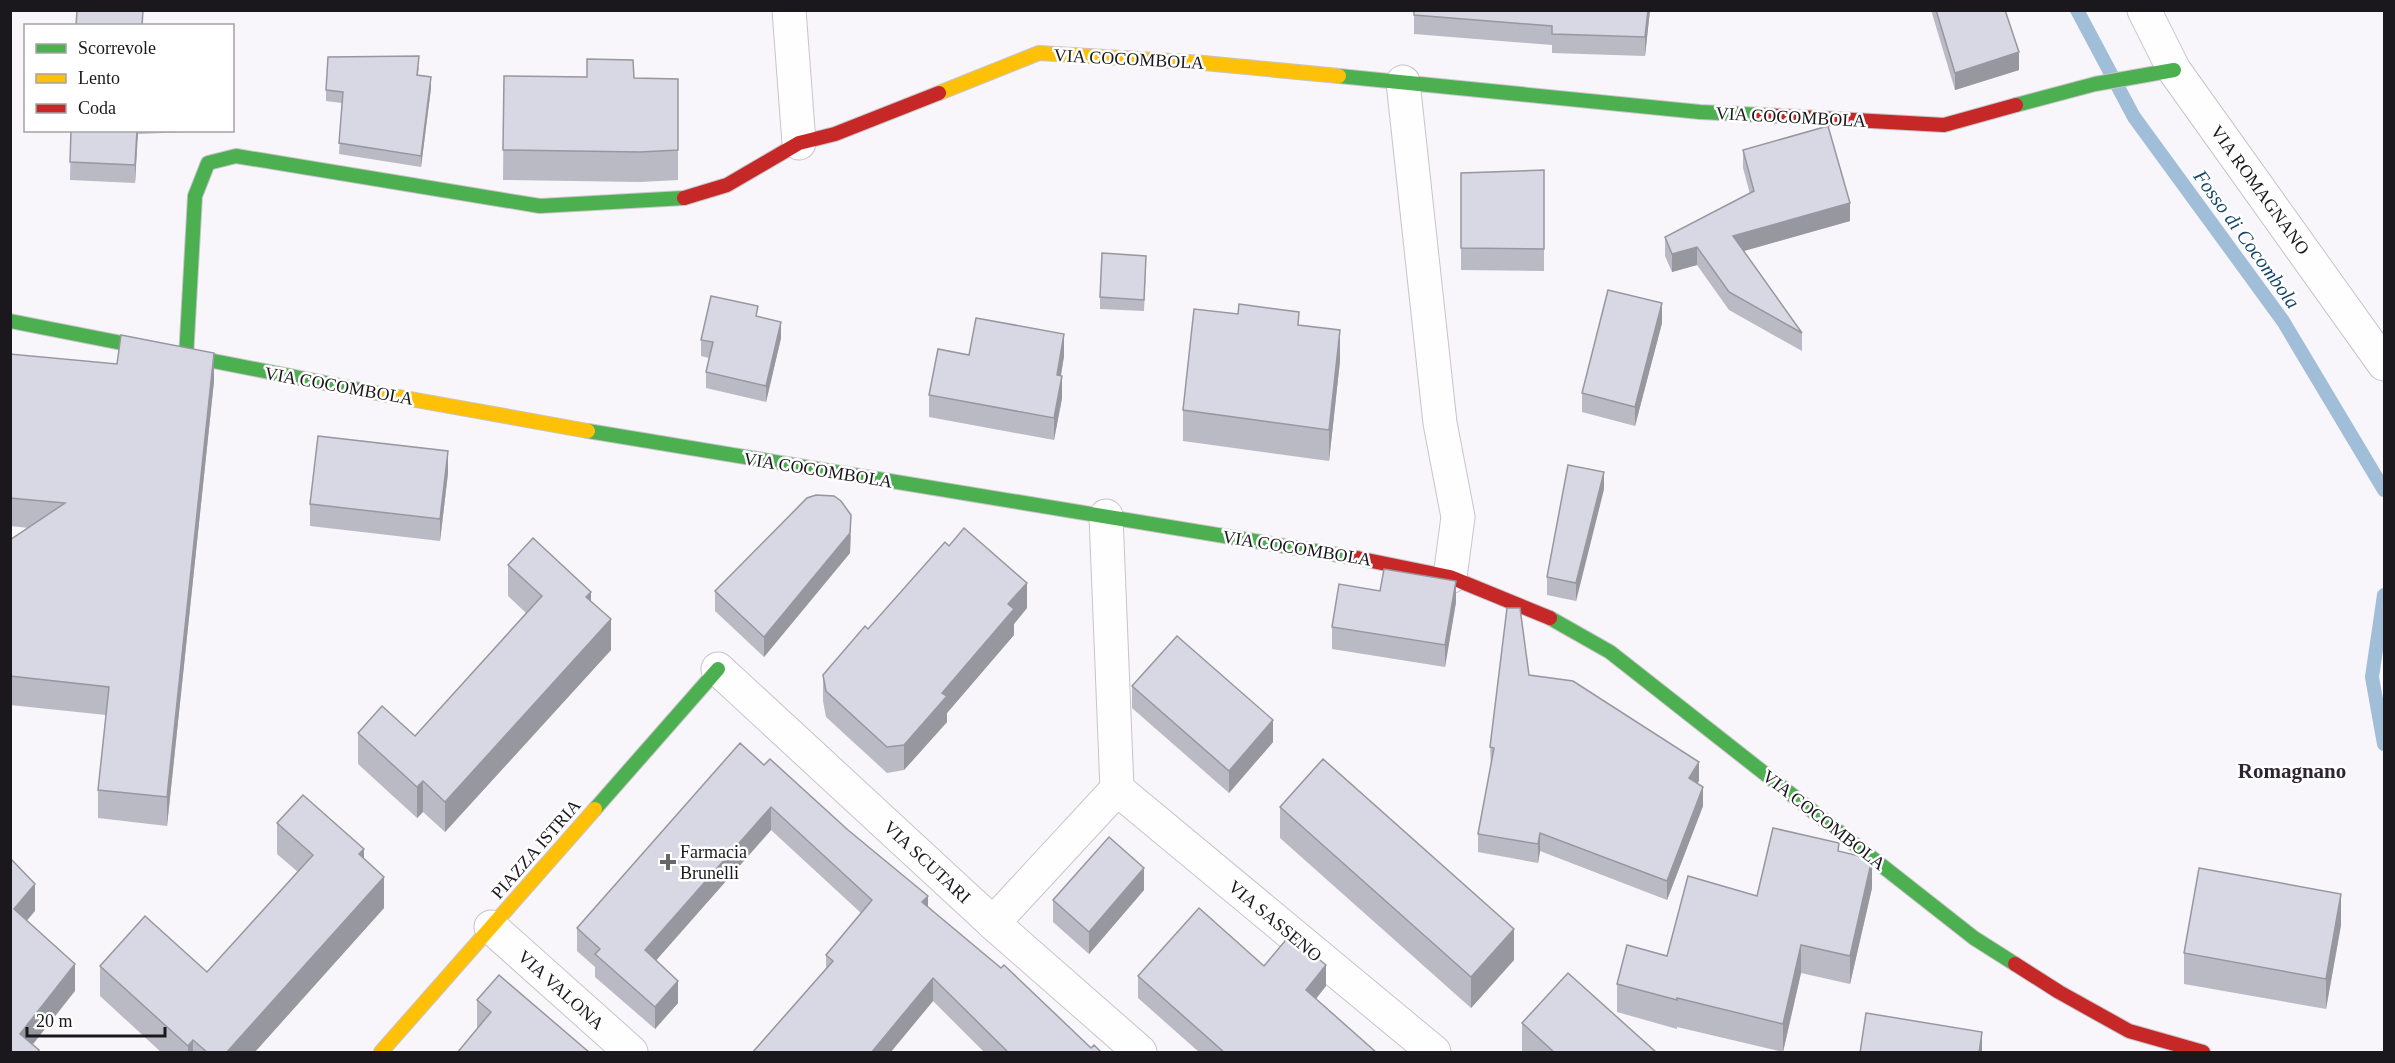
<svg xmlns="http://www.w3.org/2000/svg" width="2395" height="1063" font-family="'Times New Roman',serif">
<rect width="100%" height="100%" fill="#f8f5fb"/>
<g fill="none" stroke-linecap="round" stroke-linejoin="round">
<g stroke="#a1bed9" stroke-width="14">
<path d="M2077,10L2134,117L2283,321L2384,490"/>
<path d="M2384,595L2372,677L2384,744"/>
</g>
<g stroke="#c7c4ca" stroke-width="35">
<g id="street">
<path d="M789,10L799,143"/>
<path d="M2144,10L2174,70L2384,364"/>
<path d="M1403,82L1440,423L1458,517L1450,577"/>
<path d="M718,669L993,923L1140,1052"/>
<path d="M1117,789L1434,1052"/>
<path d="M993,923L1117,789L1106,516"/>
<path d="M491,927L631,1052"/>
</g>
</g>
<g stroke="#c7c4ca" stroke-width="16">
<g id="fast">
<path d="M1339,76L1700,112L1762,115"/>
<path d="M2016,105L2095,84L2174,70"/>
<path d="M10,321L371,392"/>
<path d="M186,358L195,196L208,163L236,156L540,206L684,198"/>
<path d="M588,431L1357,558"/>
<path d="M1550,618L1610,652L1974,938L2015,964"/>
<path d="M595,809L718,669"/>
</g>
</g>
<g stroke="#c7c4ca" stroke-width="16">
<g id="slow">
<path d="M939,93L1039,53L1204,63L1339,76"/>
<path d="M371,392L588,431"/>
<path d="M381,1052L595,809"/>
</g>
</g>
<g stroke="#c7c4ca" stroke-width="16">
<g id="jam">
<path d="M1762,115L1944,125L2016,105"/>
<path d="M684,198L727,185L799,143L835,134L939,93"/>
<path d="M1357,558L1450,577L1550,618"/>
<path d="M2015,964L2059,992L2129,1031L2203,1052"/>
</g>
</g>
<use href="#street" stroke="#fefefe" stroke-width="33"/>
<use href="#fast" stroke="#4caf50" stroke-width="14"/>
<use href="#slow" stroke="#ffc107" stroke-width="14"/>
<use href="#jam" stroke="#c62828" stroke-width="14"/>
</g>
<g fill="#babac4">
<path d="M1414,10H1650L1645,56L1552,53V45L1414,34Z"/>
<path d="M1931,10H2005L2019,70L1955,90Z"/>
<path d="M419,67L418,75L431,88L421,167L339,154L342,103L326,101V90Z"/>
<path d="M504,76L678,79V180L640,182L503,180Z"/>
<path d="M71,130H188V132L138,134L135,183L70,180Z"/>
<path d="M1743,150L1850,221L1744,251L1802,333V351L1729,310L1697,265L1672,272L1665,256V237L1750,194L1743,168Z"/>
<path d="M1544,170V271L1461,270V173Z"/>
<path d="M1146,267L1144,311L1100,309V297Z"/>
<path d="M758,317L781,338L766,402L706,388V372L709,358L701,356V340Z"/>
<path d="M1662,323L1635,426L1582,412V393Z"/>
<path d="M1299,325L1340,361L1329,461L1183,441V410Z"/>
<path d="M10,354L214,381L167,826L98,818V790L106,715L10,705V540L29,528L10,526Z"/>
<path d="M969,355L1064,356L1061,376L1062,398L1054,440L929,417V395Z"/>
<path d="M448,473L440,541L310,526V504Z"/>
<path d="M1604,489L1576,601L1547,595V577Z"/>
<path d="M851,535L850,553L764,657L715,611V591Z"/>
<path d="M508,565L591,601L611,650L445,832L423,812L417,818L358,764V733L415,736L526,613L508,596Z"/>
<path d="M1380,591L1456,602L1445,667L1332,649V627Z"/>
<path d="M1027,608L1014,624V635L947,713V722L904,770L887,773L826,717L823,701V675Z"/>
<path d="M1529,675L1699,781L1698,783L1703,806L1667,900L1540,851L1538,863L1478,852V834L1491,766L1490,747Z"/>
<path d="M1132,686L1273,742L1229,793L1132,708Z"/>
<path d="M764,765L1091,1048L1102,1053H985L933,1001L890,1053H752L826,969V955L861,913L771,830L656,960L678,1003L655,1029L595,977V967L577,951V928Z"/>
<path d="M1280,807L1514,960L1471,1008L1280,838Z"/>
<path d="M277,823L364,859L384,908L254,1053H162L100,996V966L207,972L298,872L277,854Z"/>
<path d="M1839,852L1872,888L1850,984L1801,973L1783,1052L1677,1027V1029L1617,1012V984L1667,956L1757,896Z"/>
<path d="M1144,890L1089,954L1053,922V900Z"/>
<path d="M2341,925L2326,1009L2184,984V953Z"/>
<path d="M1264,966L1326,986L1316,999L1377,1053H1200L1138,998V976Z"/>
<path d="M477,1000L590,1053L477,1029Z"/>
<path d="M1522,1023L1657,1053H1522Z"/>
</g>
<g fill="#9797a0">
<path d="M1648,10H1650L1645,56V37Z"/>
<path d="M2019,52V70L1955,90V73Z"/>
<path d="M431,77V88L421,167V156Z"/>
<path d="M137,130H138L135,183V165Z"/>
<path d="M1850,203V221L1733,254V236Z"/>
<path d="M1697,247V265L1672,272V254Z"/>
<path d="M1662,303V323L1635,426V407Z"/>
<path d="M781,322V338L766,402V386Z"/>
<path d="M1340,330V361L1329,461V430Z"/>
<path d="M1064,334V356L1057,397V375Z"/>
<path d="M214,353V381L167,826V797Z"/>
<path d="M1062,376V398L1054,440V418Z"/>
<path d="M448,451V473L440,541V519Z"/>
<path d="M1604,472V489L1576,601V583Z"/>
<path d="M851,515L850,553L764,657V637Z"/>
<path d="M1456,581V602L1445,667V645Z"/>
<path d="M1027,583V608L1014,624V635L947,713V722L904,770V745L1008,604Z"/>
<path d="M591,592V623L586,597Z"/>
<path d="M611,619V650L445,832V802Z"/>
<path d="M1273,720V742L1229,793V771Z"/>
<path d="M1699,762V781L1689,797V778Z"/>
<path d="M423,781V812L417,818V787Z"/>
<path d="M1703,787V806L1667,900V881Z"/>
<path d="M771,807V830L645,973V950Z"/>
<path d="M1540,833V851L1538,863V844Z"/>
<path d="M364,849V880L359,854Z"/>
<path d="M1872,859V888L1850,984V956Z"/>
<path d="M1144,868V890L1089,954V932Z"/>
<path d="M384,877V908L254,1053H226Z"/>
<path d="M35,884V911L14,936V909Z"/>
<path d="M2341,894V925L2326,1009V979Z"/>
<path d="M928,896V919L922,902Z"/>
<path d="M1514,929V960L1471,1008V977Z"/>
<path d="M1801,945V973L1783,1052V1024Z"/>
<path d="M75,964V991L26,1053L20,1034Z"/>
<path d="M1326,965V986L1306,1011V990Z"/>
<path d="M933,978V1001L890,1053H871Z"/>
<path d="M678,981V1003L655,1029V1007Z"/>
<path d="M1982,1032V1053H1979Z"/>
<path d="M193,1040V1053H188V1046Z"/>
</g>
<g fill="#d8d8e4" stroke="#9797a0" stroke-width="1.5">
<path d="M77,10H143L142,26H76Z"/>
<path d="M1414,10H1648L1645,37L1552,34V26L1414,15Z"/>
<path d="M1936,10H2005L2019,52L1955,73Z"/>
<path d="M419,56L417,75L431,77L421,156L339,143L343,92L326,90L328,57Z"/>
<path d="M587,59L633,60L634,78L678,79V150L640,152L503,150L504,76L587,77Z"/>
<path d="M1828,126L1850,203L1733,236L1802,333L1729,292L1697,247L1672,254L1665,237L1754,191L1743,150Z"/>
<path d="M71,130H137L135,165L70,162Z"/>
<path d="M1544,170V249L1461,248V173Z"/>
<path d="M1102,253L1146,256L1144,300L1100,297Z"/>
<path d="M1608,290L1662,303L1635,407L1582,393Z"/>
<path d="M711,296L758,306L756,316L781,322L766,386L706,372L713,342L701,340Z"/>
<path d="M1239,304L1299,312L1298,325L1340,330L1329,430L1183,410L1194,309L1238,314Z"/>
<path d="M976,318L1064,334L1057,375L1062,376L1054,418L929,395L938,349L969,355Z"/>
<path d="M121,335L214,353L167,797L98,790L109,687L10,676V540L65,503L10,498V354L117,364Z"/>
<path d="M318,436L448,451L440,519L310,504Z"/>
<path d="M1568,465L1604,472L1576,583L1547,577Z"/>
<path d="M816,495L834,496L841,501L851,515L850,533L764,637L715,591L807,498Z"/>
<path d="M964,528L1027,583L1008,604L1014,609L942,693L947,696L904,745L887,747L826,691L823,675L865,626L868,629L945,542L949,546Z"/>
<path d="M533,538L591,592L586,597L611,619L445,802L423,781L417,787L358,733L382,706L415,736L542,596L508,565Z"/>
<path d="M1384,569L1456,581L1445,645L1332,627L1339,584L1380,591Z"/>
<path d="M1507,608H1520L1529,675L1573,681L1699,762L1689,778L1703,787L1667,881L1540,833L1538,844L1478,834L1494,748L1490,747Z"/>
<path d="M1177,636L1273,720L1229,771L1132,686Z"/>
<path d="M740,743L764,765L770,759L848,830L928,896L922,902L1001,968L1004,965L1091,1048L1094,1045L1102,1053H1009L933,978L871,1053H752L833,961L826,955L872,900L771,807L645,950L678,981L655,1007L595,954L600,949L577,928Z"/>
<path d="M1323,759L1514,929L1471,977L1280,807Z"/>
<path d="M303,795L364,849L359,854L384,877L226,1053H208L193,1040L188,1046L100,966L145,916L207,972L313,855L277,823Z"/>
<path d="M1773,828L1839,843L1838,851L1872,859L1850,956L1801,945L1783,1024L1677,998V1000L1617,984L1627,945L1667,956L1688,876L1757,896Z"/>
<path d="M1109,837L1144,868L1089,932L1053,900Z"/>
<path d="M10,858L35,884L14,909L75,964L20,1034L39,1050L37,1053H10Z"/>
<path d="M2199,868L2341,894L2326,979L2184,953Z"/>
<path d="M1199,908L1264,966L1290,935L1326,965L1306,990L1377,1053H1225L1138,976Z"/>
<path d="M1568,973L1657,1053H1555L1522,1023Z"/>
<path d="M499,975L590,1053H457L491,1012L477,1000Z"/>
<path d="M1866,1013L1982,1032L1979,1053H1860Z"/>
</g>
<path fill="#68656b" stroke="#fff" stroke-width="2" d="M665 853h6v6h6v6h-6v6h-6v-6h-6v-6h6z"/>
<g text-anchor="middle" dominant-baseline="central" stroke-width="5" stroke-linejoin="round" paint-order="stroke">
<g font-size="18" fill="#1b181d" stroke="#fff">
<text transform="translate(1129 59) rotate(3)">VIA COCOMBOLA</text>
<text transform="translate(1791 117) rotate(3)">VIA COCOMBOLA</text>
<text transform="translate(2260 190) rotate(54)">VIA ROMAGNANO</text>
<text transform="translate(339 386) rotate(10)">VIA COCOMBOLA</text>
<text transform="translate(818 470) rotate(9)">VIA COCOMBOLA</text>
<text transform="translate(1297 548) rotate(9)">VIA COCOMBOLA</text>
<text transform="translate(1824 820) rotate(38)">VIA COCOMBOLA</text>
<text transform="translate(536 849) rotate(-49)">PIAZZA ISTRIA</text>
<text transform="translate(927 862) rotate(43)">VIA SCUTARI</text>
<text transform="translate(1275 921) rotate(40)">VIA SASSENO</text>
<text transform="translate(561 990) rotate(42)">VIA VALONA</text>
</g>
<g font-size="18" fill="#1b181d" stroke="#fff" text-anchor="start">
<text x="680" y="852">Farmacia<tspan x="680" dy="21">Brunelli</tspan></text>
</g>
<g font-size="20" font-style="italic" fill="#15466a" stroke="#fff">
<text transform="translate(2247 239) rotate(54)">Fosso di Cocombola</text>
</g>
<g font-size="21" font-weight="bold" fill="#2d2632" stroke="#fff">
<text x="2292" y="771">Romagnano</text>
</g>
</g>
<rect width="2395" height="1063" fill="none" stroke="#1b181d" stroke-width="24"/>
<rect x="24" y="24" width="210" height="108" fill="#ffffff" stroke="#a4a3a5" stroke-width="1.5"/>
<rect x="36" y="44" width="30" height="9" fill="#4caf50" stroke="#a4a3a5" stroke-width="1.5"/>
<text x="78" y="54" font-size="18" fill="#1b181d">Scorrevole</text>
<rect x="36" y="74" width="30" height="9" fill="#ffc107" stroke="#a4a3a5" stroke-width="1.5"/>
<text x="78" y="84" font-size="18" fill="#1b181d">Lento</text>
<rect x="36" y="104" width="30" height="9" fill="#c62828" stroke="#a4a3a5" stroke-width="1.5"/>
<text x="78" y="114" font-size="18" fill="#1b181d">Coda</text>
<path d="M27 1027v9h138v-9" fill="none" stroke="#1b181d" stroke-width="3"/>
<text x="36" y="1027" font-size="18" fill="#1b181d" stroke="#ffffff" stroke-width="4.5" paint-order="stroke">20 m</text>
</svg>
